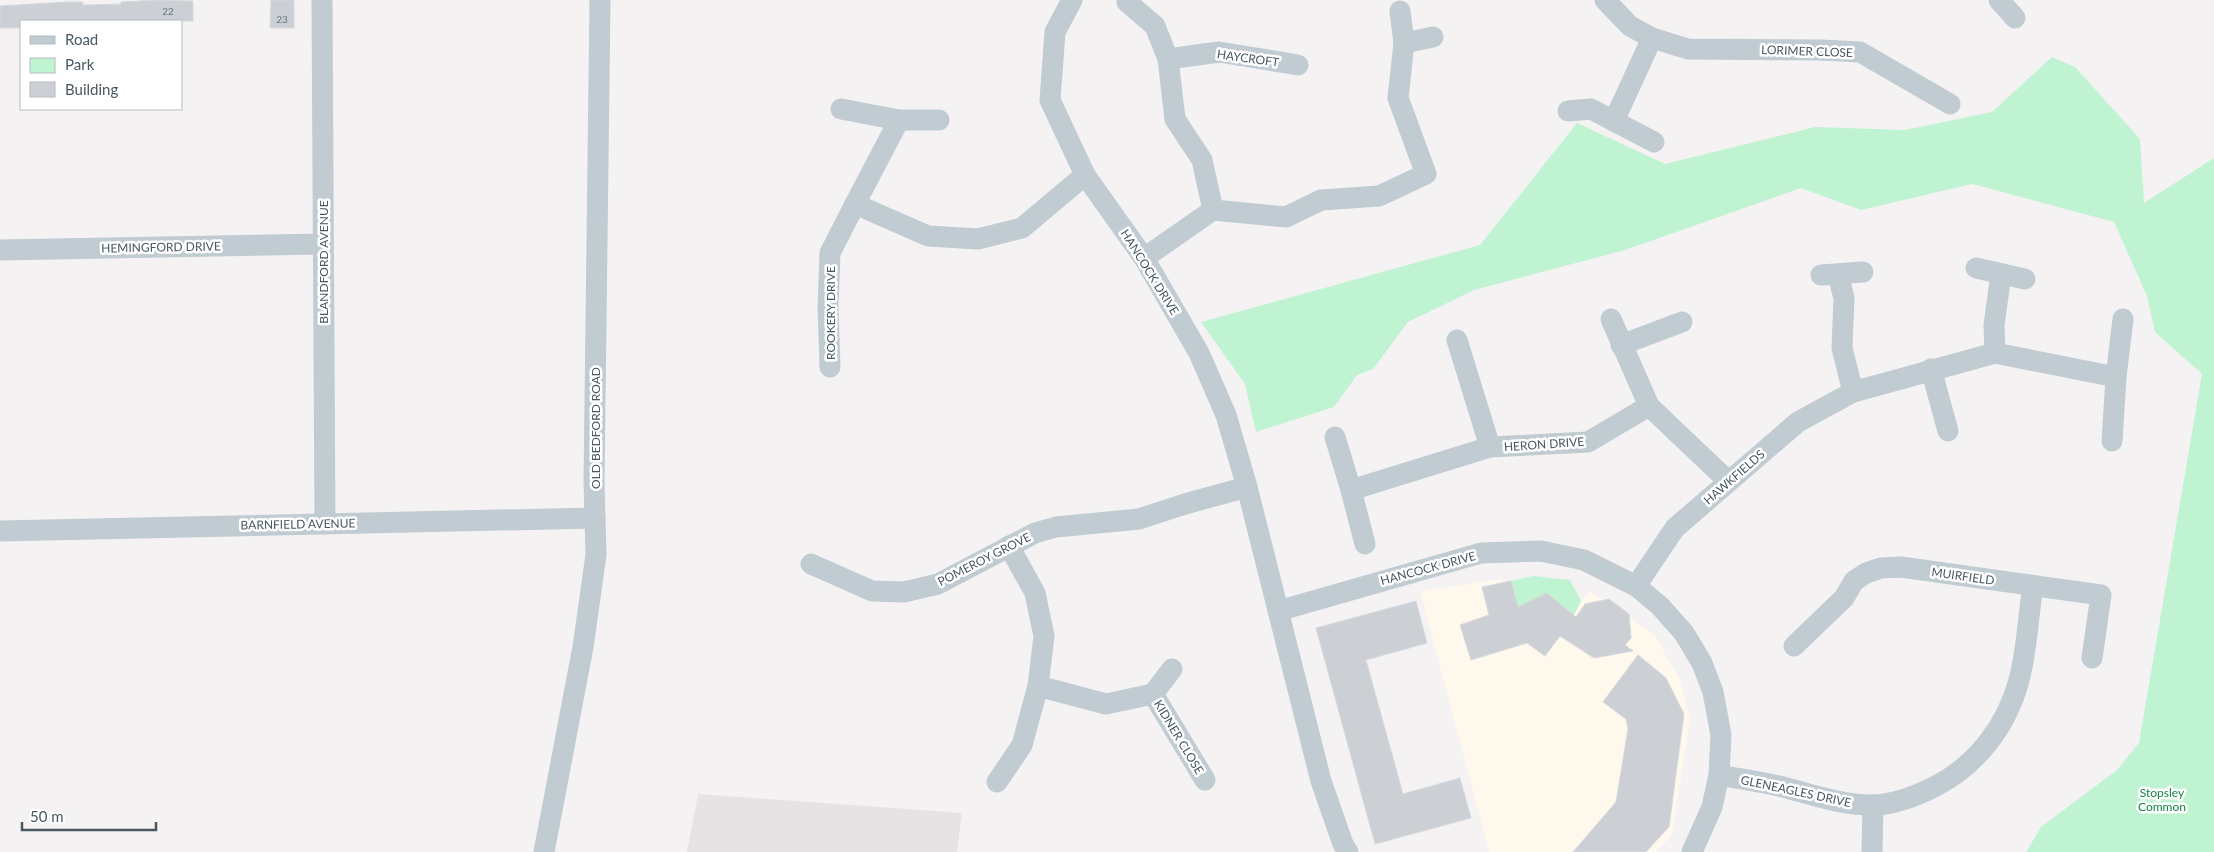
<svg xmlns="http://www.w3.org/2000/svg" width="2214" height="852" font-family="Lato,sans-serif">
<rect width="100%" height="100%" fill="#f5f2f3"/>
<path fill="#fef8ed" d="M1501,579L1518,606L1547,593L1574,615L1581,601L1590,591L1654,634L1681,682L1690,721L1672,834L1657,852H1489L1420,591Z"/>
<path fill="#e6e3e5" d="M698,794L962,813L957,852H687Z"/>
<g fill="#c0f3d1">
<path d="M2052,57L2075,67L2140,139L2144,203L2214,158V852H2026L2041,827L2117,770L2139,743L2202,374L2155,332L2147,296L2114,222L1972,184L1861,210L1801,188L1625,250L1474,290L1408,322L1373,369L1357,375L1334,407L1256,432L1245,384L1201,322L1480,245L1577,123L1665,164L1815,127L1905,130L1992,112Z"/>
<path d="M1533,576L1570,580L1581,601L1574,615L1547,593L1518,607L1511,581Z"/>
</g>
<g fill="#ccd0d5" stroke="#d6d9de">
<path d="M159,0L193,1V21H21V28H0V6L66,2H83V5L121,4V2Z"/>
<path d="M271,0H294V28H270Z"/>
<path d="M1511,581L1518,607L1547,593L1576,617L1585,604L1609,599L1629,614L1631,638L1625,645L1633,651L1594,658L1560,636L1545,656L1527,643L1471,660L1460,625L1489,615L1482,587Z"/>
<path d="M1416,601L1427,643L1366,660L1403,794L1460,778L1471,818L1375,844L1316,628Z"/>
<path d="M1638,655L1666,678L1684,714L1669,827L1646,852H1573L1616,802L1628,729L1626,719L1603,702Z"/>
</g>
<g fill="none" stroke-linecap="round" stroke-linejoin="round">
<g stroke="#c0cbd2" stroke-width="21">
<path d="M322,0L325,524"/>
<path d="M1072,0L1055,32L1050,100L1085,175L1144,258L1199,353L1226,415L1247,487L1321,781L1343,844L1348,852"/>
<path d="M1605,0L1630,26L1652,38L1688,49L1821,50L1860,52L1950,104"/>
<path d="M1999,0L2015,18"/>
<path d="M1127,2L1155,26L1168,59"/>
<path d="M1404,43L1433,37"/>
<path d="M841,109L899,120"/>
<path d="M1568,111L1591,109L1654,142"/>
<path d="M1614,121L1652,38"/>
<path d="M855,204L899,120H939"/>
<path d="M1213,210L1202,160L1175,119L1168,59L1219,52L1298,65"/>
<path d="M0,250L323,244"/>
<path d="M1144,258L1213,210L1286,217L1321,200L1379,196L1426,174L1398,98L1404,43L1400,11"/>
<path d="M1976,268L2025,279"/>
<path d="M1821,275L1863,272"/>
<path d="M1838,275L1844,298L1842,348L1853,392"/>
<path d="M1611,319L1649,406L1728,481"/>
<path d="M1457,340L1490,447L1588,442L1649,406"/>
<path d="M1621,345L1682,322"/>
<path d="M1995,353L1994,325L2001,274"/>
<path d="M830,367L828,308L830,253L855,204L928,236L978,239L1022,228L1085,175"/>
<path d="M1931,369L1948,431"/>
<path d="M2116,377L2123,319"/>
<path d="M1335,437L1351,490L1490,447"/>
<path d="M1351,490L1365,544"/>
<path d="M0,531L595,518"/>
<path d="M811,564L872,591L904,592L938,584L1035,533L1056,527L1139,519L1185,504L1247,487"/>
<path d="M1636,586L1675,528L1798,422L1853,392L1995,353L2116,377L2112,441"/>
<path d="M1278,611L1481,553L1541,551L1584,560L1636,586L1660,606L1684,633L1702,663L1713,692L1721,735L1719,775L1712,807L1692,852"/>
<path d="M1794,646L1844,598L1854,581L1866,573L1881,568L1901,567L2101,595L2092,658"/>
<path d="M1038,686L1106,704L1153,694L1205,780"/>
<path d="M1153,694L1172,669"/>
<path d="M1719,775C1740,779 1762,782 1783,787C1813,795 1841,805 1872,805C1893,805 1916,796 1934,787C1976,766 2007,726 2019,680C2027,651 2028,616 2033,586"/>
<path d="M997,782L1022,745L1038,686L1044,636L1035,593L1009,546"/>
<path d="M544,852L583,647L596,555L594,482L600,0"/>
<path d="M1872,852L1873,805"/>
</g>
</g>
<g text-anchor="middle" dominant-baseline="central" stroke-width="5" stroke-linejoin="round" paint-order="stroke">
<g font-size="10" fill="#69757f">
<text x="168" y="11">22</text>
<text x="282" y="19">23</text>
</g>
<g font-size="12" fill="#485762" stroke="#fff">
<text transform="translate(1807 51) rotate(2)">LORIMER CLOSE</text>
<text transform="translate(1248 58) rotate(8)">HAYCROFT</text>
<text transform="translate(161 247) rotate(-1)">HEMINGFORD DRIVE</text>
<text transform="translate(323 262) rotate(-90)">BLANDFORD AVENUE</text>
<text transform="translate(1150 272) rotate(58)">HANCOCK DRIVE</text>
<text transform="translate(830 313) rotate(-90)">ROOKERY DRIVE</text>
<text transform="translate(595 428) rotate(-90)">OLD BEDFORD ROAD</text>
<text transform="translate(1544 444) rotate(-4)">HERON DRIVE</text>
<text transform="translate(1734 477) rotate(-41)">HAWKFIELDS</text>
<text transform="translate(298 524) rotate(-1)">BARNFIELD AVENUE</text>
<text transform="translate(984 559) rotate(-27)">POMEROY GROVE</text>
<text transform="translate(1428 568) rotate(-15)">HANCOCK DRIVE</text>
<text transform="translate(1963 576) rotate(8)">MUIRFIELD</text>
<text transform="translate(1179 737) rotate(59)">KIDNER CLOSE</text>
<text transform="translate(1796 791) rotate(12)">GLENEAGLES DRIVE</text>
</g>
<g font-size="12" fill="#118545" stroke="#fff">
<text x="2162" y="792">Stopsley<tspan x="2162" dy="14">Common</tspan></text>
</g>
</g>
<rect x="20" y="20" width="162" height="90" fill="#ffffff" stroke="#b6bcc0"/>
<rect x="30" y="36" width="25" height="8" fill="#c0cbd2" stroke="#b6bcc0"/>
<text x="65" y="45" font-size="15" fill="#485762">Road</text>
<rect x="30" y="58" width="25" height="15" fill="#c0f3d1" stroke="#b6bcc0"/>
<text x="65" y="70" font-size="15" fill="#485762">Park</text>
<rect x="30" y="82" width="25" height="15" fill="#ccd0d5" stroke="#b6bcc0"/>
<text x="65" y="95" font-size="15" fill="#485762">Building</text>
<path d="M22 822v8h134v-8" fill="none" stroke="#485762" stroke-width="2.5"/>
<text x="30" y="822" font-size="15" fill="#485762" stroke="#ffffff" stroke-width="4" paint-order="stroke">50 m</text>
</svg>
